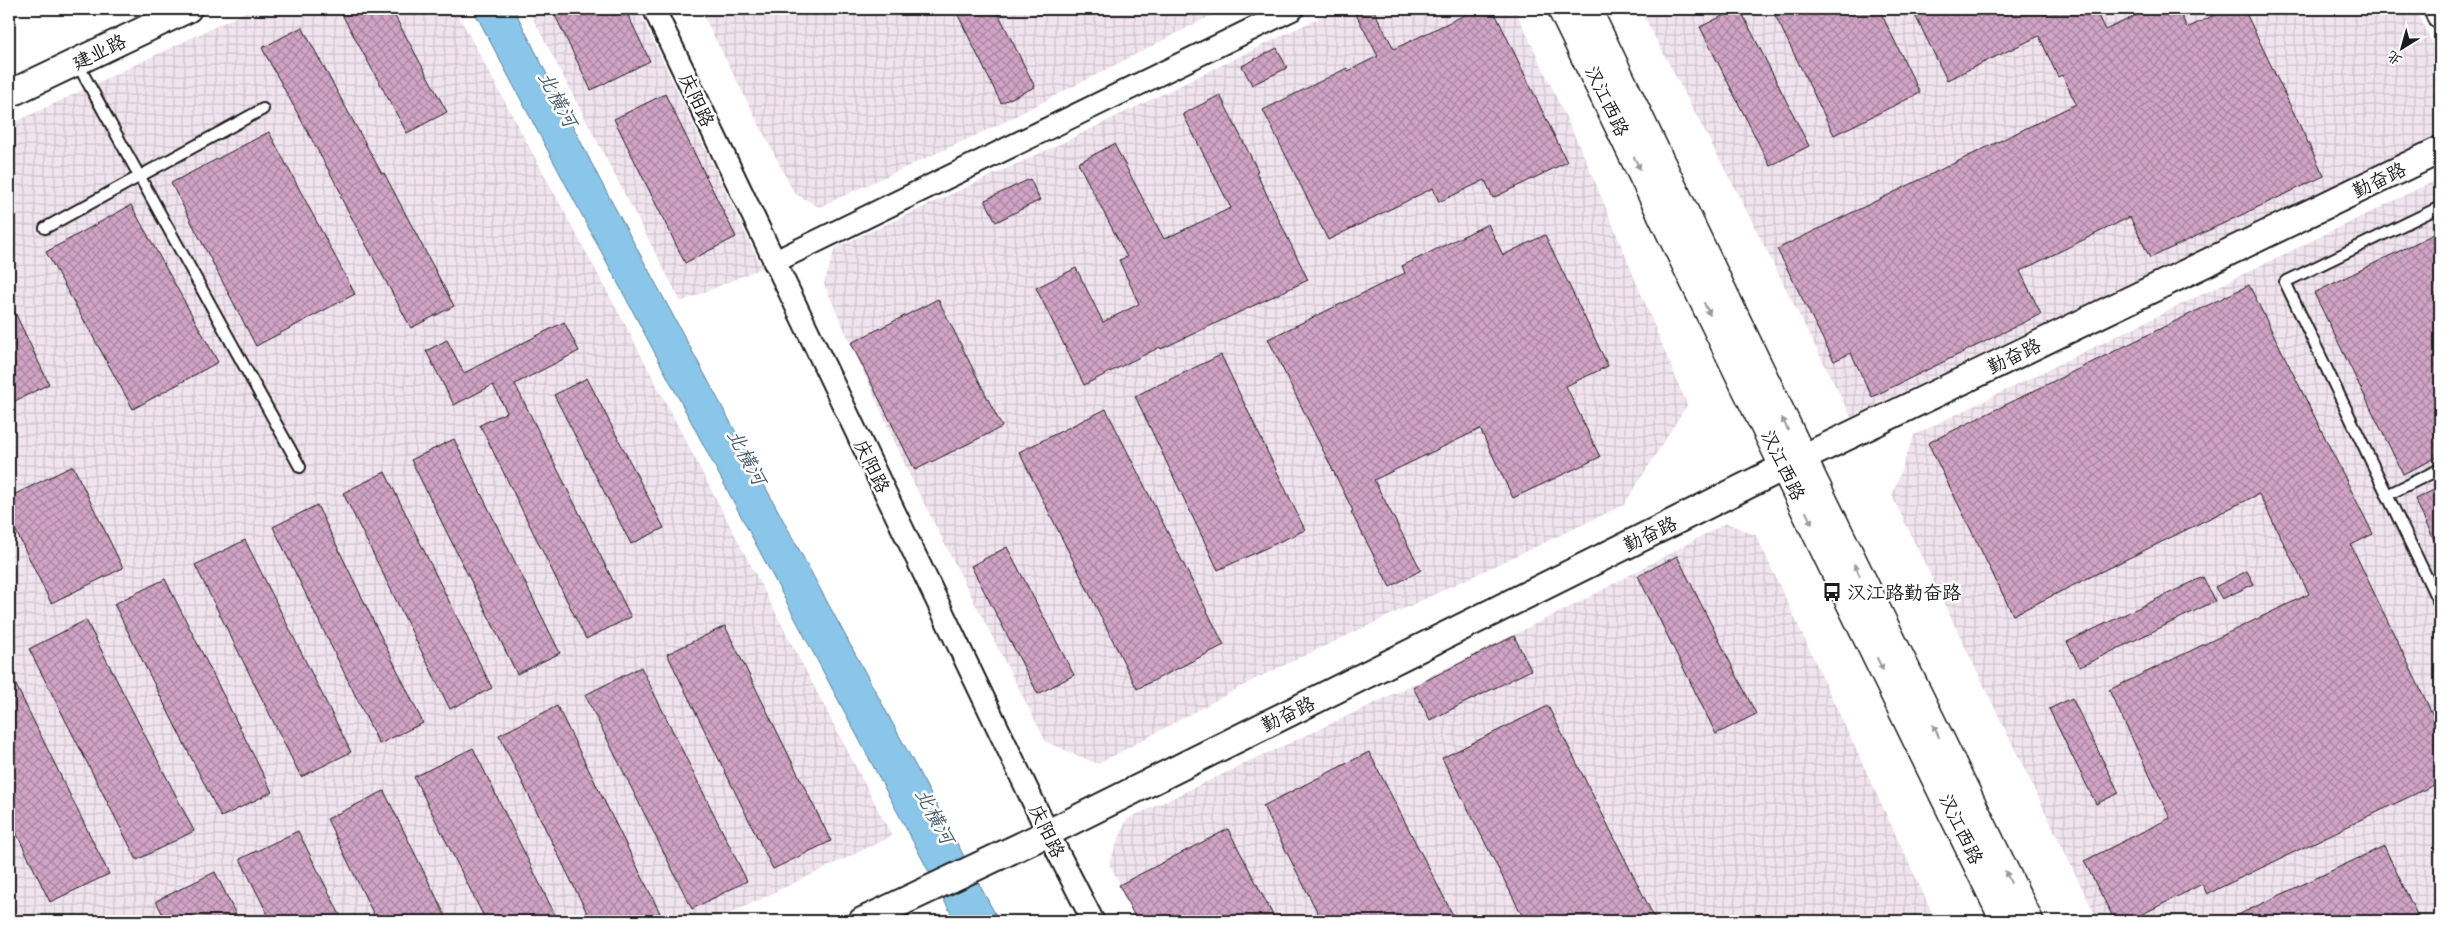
<svg xmlns="http://www.w3.org/2000/svg" width="2449" height="930" font-family="'Shantell Sans','LXGW WenKai TC',sans-serif">
<defs>
<pattern id="industrial-grid" width="8" height="8" patternUnits="userSpaceOnUse" patternTransform="scale(1.25)"><rect width="8" height="8" fill="#f1e4ee"/><path d="M0 4h8M4 0v8" fill="none" stroke="#cec3cc"/></pattern>
<pattern id="building-cross-hatch" width="8" height="8" patternUnits="userSpaceOnUse" patternTransform="scale(1.25)"><rect width="8" height="8" fill="#d1a4c5"/><path d="M0 0l8 8M0 8l8-8" fill="none" stroke="#a9859f"/></pattern>
</defs>
<rect width="100%" height="100%" fill="#fff"/>
<filter id="ink" filterUnits="userSpaceOnUse"><feTurbulence type="fractalNoise" baseFrequency=".02" numOctaves="2"/><feDisplacementMap in="SourceGraphic" scale="10" xChannelSelector="R" yChannelSelector="G"/><feConvolveMatrix kernelMatrix="1 2 1 2 8 2 1 2 1" color-interpolation-filters="sRGB"/></filter>
<g filter="url(#ink)">
<g fill="url(#industrial-grid)">
<path d="M252,9H455L629,332L892,836L715,921H9V125Z"/>
<path d="M528,9H638L762,268L681,302Z"/>
<path d="M700,9H1224L996,126L819,207L794,193Z"/>
<path d="M1337,9H1515L1586,160L1687,405L1624,505L1259,677L1098,764L1046,742L911,478L824,284L835,248L1064,142Z"/>
<path d="M1640,9H2416L2440,60V134L1851,417L1742,202Z"/>
<path d="M2440,178V921H2098L1892,496L1914,435Z"/>
<path d="M1726,523L1756,535L1936,921H1139L1109,863L1127,819L1375,703L1574,605Z"/>
</g>
<path fill="#89c6e9" stroke="#5d8297" d="M473,9H514L599,178L999,921H955Z"/>
<g fill="url(#building-cross-hatch)" stroke="#1c1c1c">
<path d="M339,9H391L447,112L407,133Z"/>
<path d="M552,9H625L650,61L591,90Z"/>
<path d="M955,9H996L1035,87L1001,103Z"/>
<path d="M1353,9H1373L1394,49L1477,9H1493L1567,162L1493,198L1485,180L1439,202L1433,188L1328,240L1263,110L1347,68L1348,71L1378,56Z"/>
<path d="M1737,9H1740L1809,146L1770,166L1700,27Z"/>
<path d="M1772,9H1879L1920,93L1834,135Z"/>
<path d="M1912,9H2095L2105,30L2150,9H2178L2187,28L2227,9H2244L2324,176L2150,258L2130,217L2020,271L2041,314L1872,397L1851,353L1834,361L1777,249L2076,104L2062,75L2058,77L2039,36L1947,80Z"/>
<path d="M302,27L382,174L384,173L454,306L411,328L340,196L342,195L262,48Z"/>
<path d="M1277,48L1287,68L1252,85L1242,66Z"/>
<path d="M665,94L736,237L685,263L614,119Z"/>
<path d="M1220,95L1258,171L1256,172L1308,280L1161,349L1160,347L1084,385L1036,288L1076,268L1103,322L1139,304L1119,260L1127,257L1078,163L1114,144L1164,239L1231,208L1183,114Z"/>
<path d="M269,132L355,294L256,346L171,183Z"/>
<path d="M1030,179L1040,200L996,222L985,200Z"/>
<path d="M131,205L218,362L133,409L46,252Z"/>
<path d="M1488,224L1503,255L1545,235L1608,366L1566,386L1600,457L1513,498L1480,429L1374,480L1421,570L1390,587L1351,512L1353,511L1268,339L1405,273L1402,266Z"/>
<path d="M2440,231V456L2403,474L2314,293Z"/>
<path d="M2249,285L2373,534L2351,545L2440,730V782L2207,894L2202,884L2129,921H2115L2084,861L2170,818L2109,690L2309,594L2259,494L2013,615L1928,443Z"/>
<path d="M938,299L1002,427L915,470L851,343Z"/>
<path d="M9,300L49,384L9,404Z"/>
<path d="M564,322L579,351L515,384L631,617L586,639L480,425L507,412L493,385L454,405L426,351L447,340L464,373Z"/>
<path d="M1221,355L1305,530L1218,570L1135,396Z"/>
<path d="M587,378L664,528L631,544L554,395Z"/>
<path d="M1106,409L1224,645L1137,689L1019,452Z"/>
<path d="M454,439L560,653L517,674L411,460Z"/>
<path d="M73,466L123,568L51,603L9,517V497Z"/>
<path d="M385,472L492,688L450,709L343,493Z"/>
<path d="M2440,487V553L2415,499Z"/>
<path d="M317,505L423,723L379,744L273,527Z"/>
<path d="M245,540L351,752L301,777L195,565Z"/>
<path d="M1007,547L1074,675L1038,694L971,566Z"/>
<path d="M1677,556L1756,714L1716,734L1638,576Z"/>
<path d="M2247,571L2254,584L2222,599L2215,587Z"/>
<path d="M2203,577L2215,601L2080,667L2067,642Z"/>
<path d="M165,579L272,792L221,817L114,604Z"/>
<path d="M86,620L194,831L137,860L29,649Z"/>
<path d="M725,626L831,841L773,869L667,654Z"/>
<path d="M1514,636L1531,670L1430,720L1413,687Z"/>
<path d="M641,667L747,881L692,909L585,695Z"/>
<path d="M9,671L109,874L50,902L9,818Z"/>
<path d="M2072,698L2119,793L2096,804L2049,709Z"/>
<path d="M557,706L664,921H591L499,735Z"/>
<path d="M1548,706L1656,921H1525L1442,758Z"/>
<path d="M473,748L558,921H486L414,777Z"/>
<path d="M1369,752L1456,921H1322L1263,806Z"/>
<path d="M384,791L448,921H377L327,819Z"/>
<path d="M1228,829L1276,921H1137L1119,885Z"/>
<path d="M298,831L343,921H271L240,859Z"/>
<path d="M2384,846L2420,921H2225Z"/>
<path d="M215,872L239,921H166L156,901Z"/>
</g>
<g fill="none" stroke-linecap="round" stroke-linejoin="round">
<g stroke="#1c1c1c" stroke-width="14">
<g id="service">
<path d="M77,63L300,467"/>
<path d="M2440,207L2285,282L2440,605"/>
<path d="M45,228L263,109"/>
<path d="M2387,495L2440,469"/>
</g>
</g>
<g stroke="#1c1c1c" stroke-width="25">
<g id="minor">
<path d="M654,9L1048,833L1093,921"/>
<path d="M774,262L1293,9"/>
</g>
</g>
<g stroke="#1c1c1c" stroke-width="30">
<g id="tertiary">
<path d="M2437,9L2440,15"/>
<path d="M9,94L188,9"/>
<path d="M862,921L1048,833L1784,467L2440,150"/>
</g>
</g>
<g stroke="#1c1c1c" stroke-width="31">
<g id="secondary">
<path d="M1562,9L2005,921"/>
<path d="M1587,9L1809,472L2029,921"/>
</g>
</g>
<use href="#service" stroke="#fff" stroke-width="10"/>
<use href="#minor" stroke="#fff" stroke-width="21"/>
<use href="#tertiary" stroke="#fff" stroke-width="26"/>
<use href="#secondary" stroke="#fff" stroke-width="28"/>
</g>
<defs><path id="oneway-solid" d="M-6-.8H1V-3.2L6.5 0L1 3.2V.8H-6Z" transform="scale(1.25)"/></defs>
<g fill="#999">
<use href="#oneway-solid" transform="translate(1637 163) rotate(64)"/>
<use href="#oneway-solid" transform="translate(1707 309) rotate(64)"/>
<use href="#oneway-solid" transform="translate(1785 424) rotate(-116)"/>
<use href="#oneway-solid" transform="translate(1809 518) rotate(64)"/>
<use href="#oneway-solid" transform="translate(1857 570) rotate(-116)"/>
<use href="#oneway-solid" transform="translate(1880 664) rotate(64)"/>
<use href="#oneway-solid" transform="translate(1936 731) rotate(-116)"/>
<use href="#oneway-solid" transform="translate(2008 877) rotate(-115)"/>
</g>
</g>
<defs>
<g id="bus-bare" transform="scale(1.5)"><path d="M-5-6H5V4H4V6H2V4H-2V6H-4V4H-5ZM-3.5-4V0h7V-4ZM-3.5 1.2v1.5H-2V1.2ZM2 1.2v1.5H3.5V1.2Z" fill="#1c1c1c" stroke="#fff" stroke-width="2.5" paint-order="stroke"/></g>
</defs>
<g fill-rule="evenodd">
<use href="#bus-bare" x="1832" y="592"/>
</g>
<g text-anchor="middle" dominant-baseline="central" stroke-width="5" stroke-linejoin="round" paint-order="stroke">
<g font-size="19" fill="#1c1c1c" stroke="#fff">
<text transform="translate(99 52) rotate(-26)">建业路</text>
<text transform="translate(697 100) rotate(65)">庆阳路</text>
<text transform="translate(1607 101) rotate(64)">汉江西路</text>
<text transform="translate(2379 180) rotate(-26)">勤奋路</text>
<text transform="translate(2014 356) rotate(-26)">勤奋路</text>
<text transform="translate(1783 465) rotate(64)">汉江西路</text>
<text transform="translate(872 466) rotate(64)">庆阳路</text>
<text transform="translate(1650 534) rotate(-26)">勤奋路</text>
<text transform="translate(1288 714) rotate(-26)">勤奋路</text>
<text transform="translate(1961 829) rotate(64)">汉江西路</text>
<text transform="translate(1047 831) rotate(64)">庆阳路</text>
</g>
<g font-size="19" fill="#1c1c1c" stroke="#fff" text-anchor="start">
<text x="1847" y="592">汉江路勤奋路</text>
</g>
<g font-size="20" font-style="italic" fill="#48606e" stroke="#fff">
<text transform="translate(558 99) rotate(62)">北横河</text>
<text transform="translate(747 457) rotate(62)">北横河</text>
<text transform="translate(935 816) rotate(62)">北横河</text>
</g>
</g>
<rect width="2449" height="930" fill="none" stroke="#fff" stroke-width="30"/>
<rect x="15" y="15" width="2419" height="900" fill="none" stroke="#1c1c1c" stroke-width="2" filter="url(#ink)"/>
<g transform="translate(2402 48) rotate(217)" stroke="#ffffff" stroke-width="4" paint-order="stroke">
<path d="M0-4L9 19L0 12L-9 19Z" fill="#1c1c1c"/>
<text y="-8" font-size="14" font-weight="bold" text-anchor="middle" fill="#1c1c1c">北</text>
</g>
</svg>
